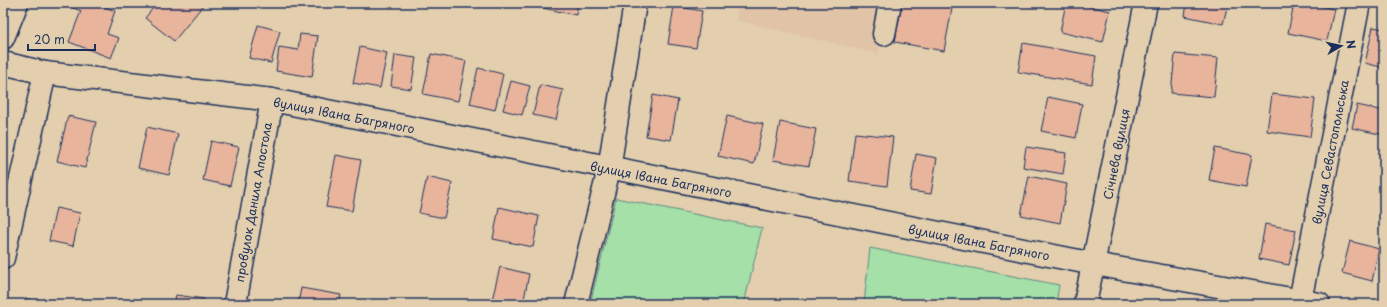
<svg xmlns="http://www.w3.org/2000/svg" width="1387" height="307" font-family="'Playpen Sans',sans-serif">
<rect width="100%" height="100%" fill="#e3cfad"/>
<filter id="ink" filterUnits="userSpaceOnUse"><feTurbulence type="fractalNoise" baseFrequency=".025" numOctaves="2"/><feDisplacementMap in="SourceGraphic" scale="8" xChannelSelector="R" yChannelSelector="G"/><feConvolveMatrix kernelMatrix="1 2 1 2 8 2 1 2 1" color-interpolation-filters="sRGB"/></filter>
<g filter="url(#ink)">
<path fill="#e1c4a7" d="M738,3H889L878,54L735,20Z"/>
<g fill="#a4e0a7" stroke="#608882">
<path d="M616,198L762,228L744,304H590Z"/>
<path d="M870,248L1059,285L1056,304H864Z"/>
</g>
<g fill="#e9b49c" stroke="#1b2f5e">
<path d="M69,3H95L115,11L107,34L119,38L111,58L69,42L81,11L68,6Z"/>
<path d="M157,3H205L174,41L145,18Z"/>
<path d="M545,3H578L576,15L543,8Z"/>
<path d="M902,3H953L944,51L895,42Z"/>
<path d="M1066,3H1075L1110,11L1103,42L1060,32Z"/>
<path d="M1187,3H1228L1223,24L1185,16Z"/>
<path d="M1294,3H1305L1334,9L1327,41L1288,33Z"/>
<path d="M674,6L702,11L696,48L668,44Z"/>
<path d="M258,25L280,31L271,63L249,58Z"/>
<path d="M1373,27L1384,29V68L1365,63Z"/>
<path d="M300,34L318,36L312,77L276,71L279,47L298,50Z"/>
<path d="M1023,43L1096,56L1092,84L1018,72Z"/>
<path d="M360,47L387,53L380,88L353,83Z"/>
<path d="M431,54L466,61L458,101L423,94Z"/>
<path d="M1175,54L1218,58L1214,97L1171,93Z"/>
<path d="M395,55L416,58L411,89L391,86Z"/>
<path d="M478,68L503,74L495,110L470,104Z"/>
<path d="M511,81L530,86L522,115L503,110Z"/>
<path d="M540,85L563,90L556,120L533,115Z"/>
<path d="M1272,94L1315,99L1310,137L1267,131Z"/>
<path d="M653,95L678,100L671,140L646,136Z"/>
<path d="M1048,97L1082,104L1076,138L1041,131Z"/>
<path d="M1357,105L1384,111V135L1352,128Z"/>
<path d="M68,116L96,122L85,168L57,161Z"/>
<path d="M727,116L763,124L754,164L718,156Z"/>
<path d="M780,122L816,129L809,166L773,160Z"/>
<path d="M147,127L178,134L169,175L138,168Z"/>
<path d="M855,133L893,137L887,186L849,181Z"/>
<path d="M211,141L239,147L230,186L203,180Z"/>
<path d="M1026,147L1066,153L1063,174L1023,167Z"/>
<path d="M1215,148L1252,155L1246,187L1209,180Z"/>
<path d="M916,154L937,158L931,194L910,191Z"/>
<path d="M336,155L361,160L352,211L326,207Z"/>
<path d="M1029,176L1067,184L1060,223L1021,215Z"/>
<path d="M427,177L452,183L444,218L419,213Z"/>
<path d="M499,207L539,216L533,247L493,239Z"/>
<path d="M56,208L80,213L73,246L49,241Z"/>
<path d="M1265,224L1296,230L1289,265L1259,259Z"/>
<path d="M1350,241L1379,249L1372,281L1342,273Z"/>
<path d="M500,267L529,274L523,304H491Z"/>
<path d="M301,288L341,295L339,304H298Z"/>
<path d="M176,295L204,299L203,304H174Z"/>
<path d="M25,298L51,304H24Z"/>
</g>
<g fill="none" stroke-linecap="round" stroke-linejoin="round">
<g stroke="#1b2f5e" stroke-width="25">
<g id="minor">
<path d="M884,34L890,3"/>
<path d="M3,38L17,3"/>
<path d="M3,63L45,73L272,100L1094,264L1319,304"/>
<path d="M3,258L45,73"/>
<path d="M1300,301L1359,3"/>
<path d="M235,304L272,100"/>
<path d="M576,304L609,169L635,3"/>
<path d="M1085,304L1146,3"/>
</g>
</g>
<use href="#minor" stroke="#e3cfad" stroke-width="22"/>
</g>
</g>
<g text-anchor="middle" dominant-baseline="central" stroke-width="3" stroke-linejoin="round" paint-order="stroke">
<g font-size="12" fill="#1b2f5e" stroke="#e3cfad">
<text transform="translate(344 115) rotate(11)">вулиця Івана Багряного</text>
<text transform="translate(1330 152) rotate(-79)">вулиця Севастопольська</text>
<text transform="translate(1116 154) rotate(-79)">Січнева вулиця</text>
<text transform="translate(661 179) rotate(11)">вулиця Івана Багряного</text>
<text transform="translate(253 202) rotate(-80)">провулок Данила Апостола</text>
<text transform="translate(979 242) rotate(11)">вулиця Івана Багряного</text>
</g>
</g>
<rect width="1387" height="307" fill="none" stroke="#e3cfad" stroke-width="16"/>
<rect x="8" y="8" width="1371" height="291" fill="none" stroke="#1b2f5e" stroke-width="1.5" filter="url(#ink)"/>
<g transform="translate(1341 46) rotate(81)" stroke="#e3cfad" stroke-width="3" paint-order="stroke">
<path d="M0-3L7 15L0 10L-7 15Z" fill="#1b2f5e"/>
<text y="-6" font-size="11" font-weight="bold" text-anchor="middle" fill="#1b2f5e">N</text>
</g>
<path d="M28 44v6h67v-6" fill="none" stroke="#1b2f5e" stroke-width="2"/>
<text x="34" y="44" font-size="12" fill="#1b2f5e" stroke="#e3cfad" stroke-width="3" paint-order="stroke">20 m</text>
</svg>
